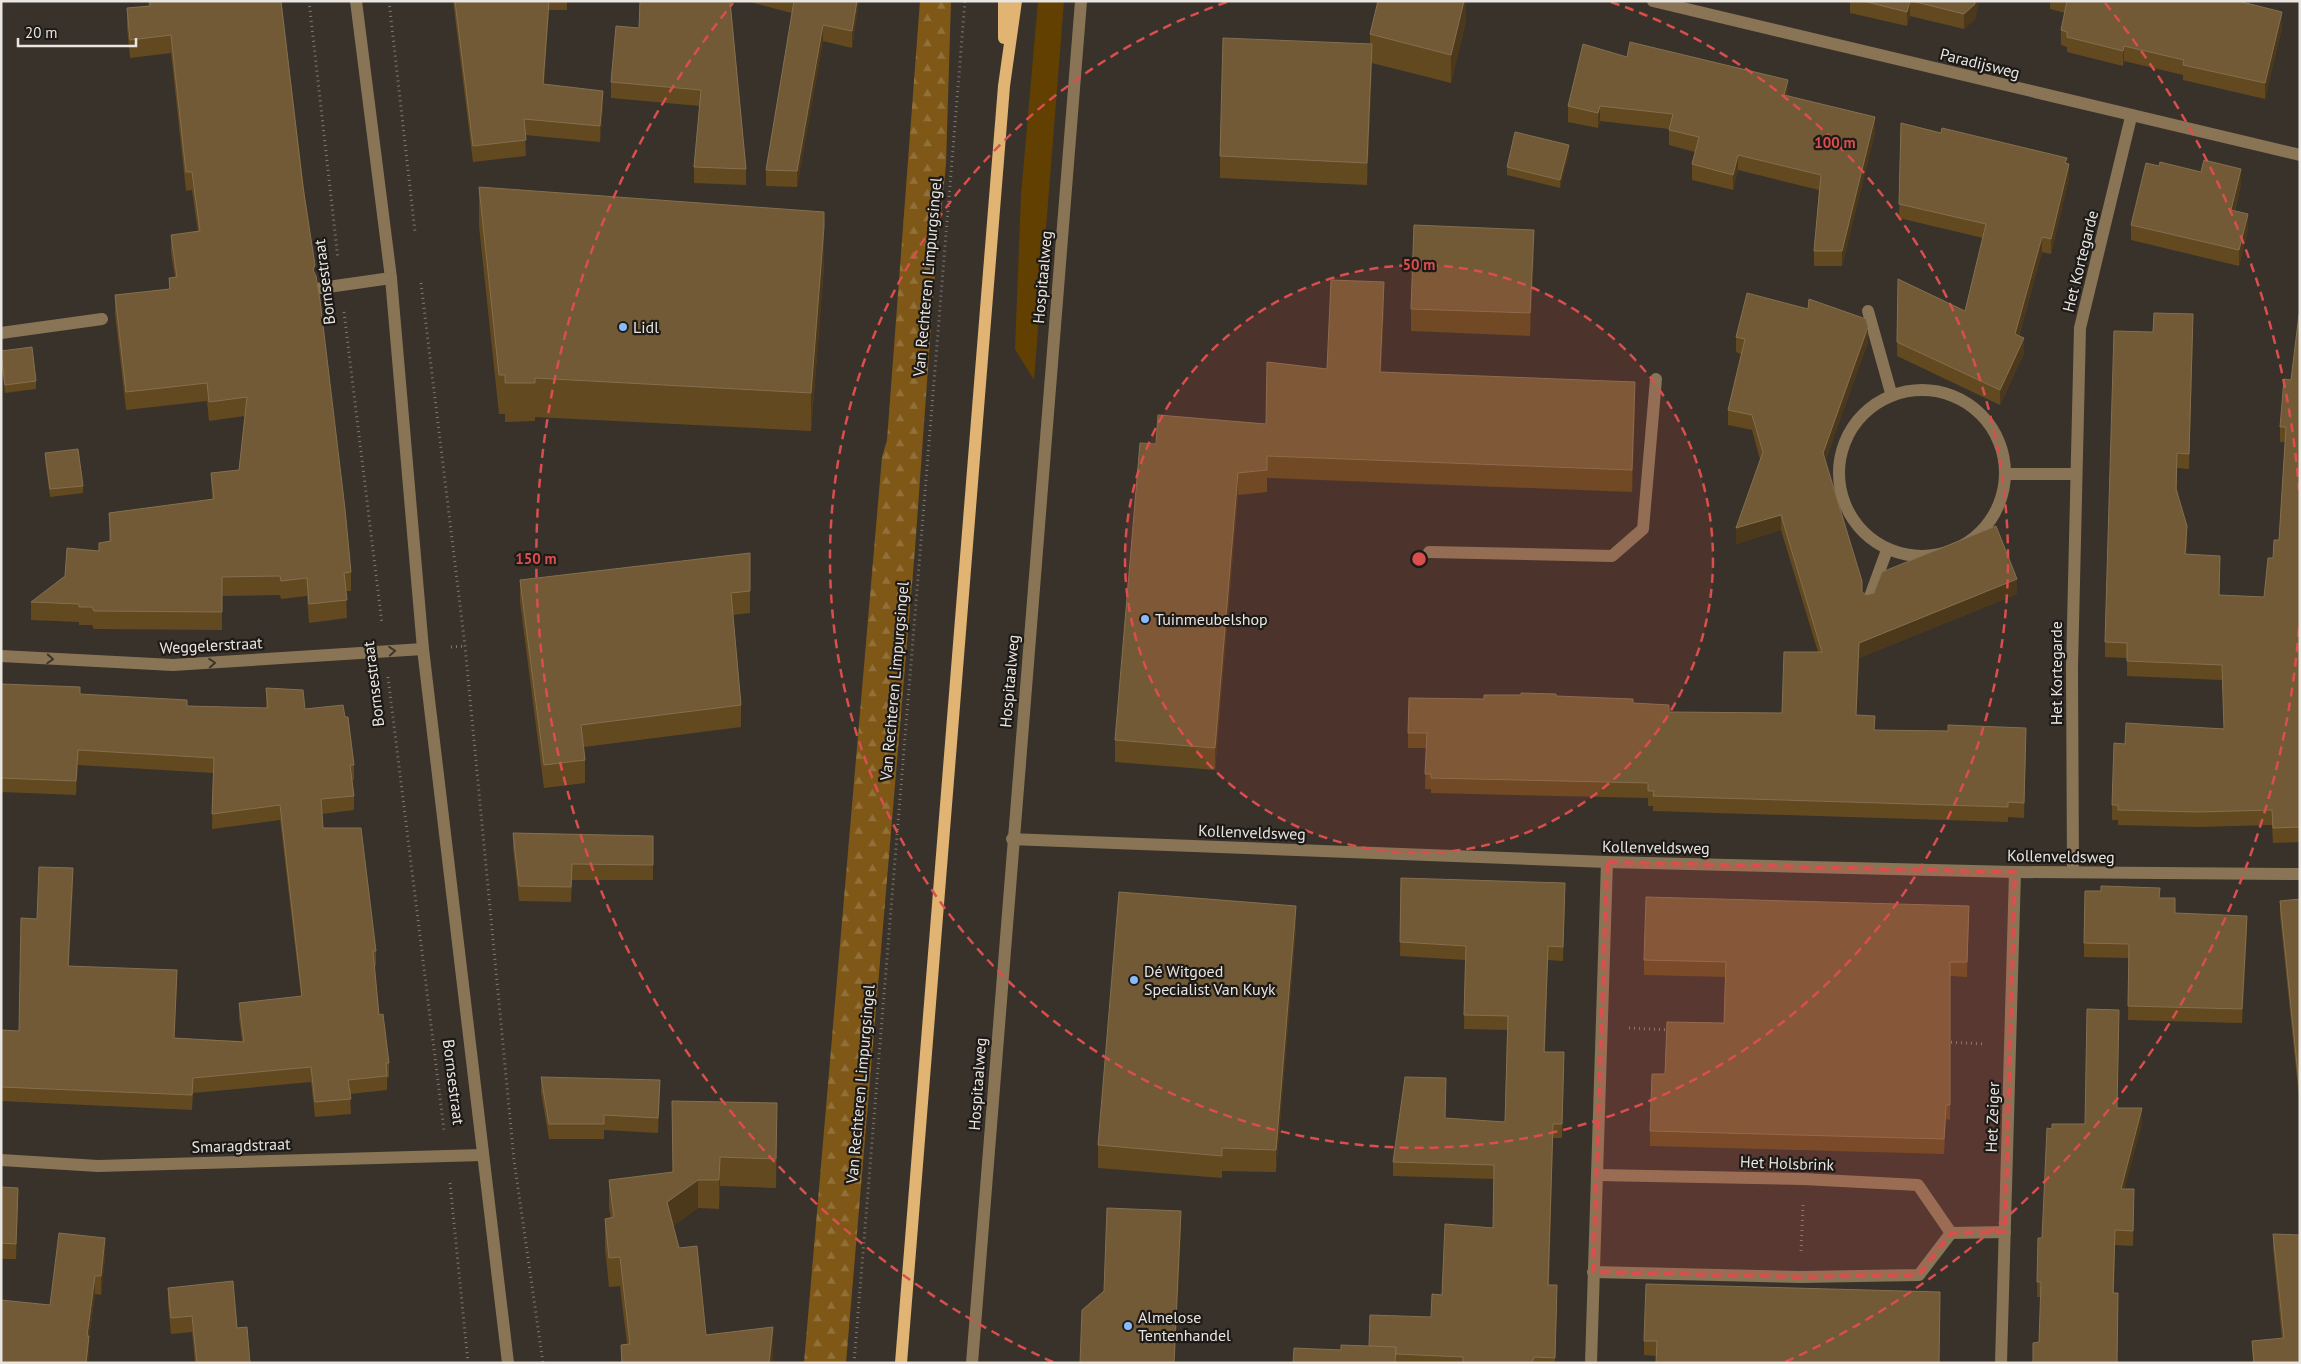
<svg xmlns="http://www.w3.org/2000/svg" width="2301" height="1364" font-family="'PT Sans',sans-serif">
<defs>
<pattern id="forest-firs" width="22" height="20" patternUnits="userSpaceOnUse" patternTransform="scale(1.25)"><rect width="22" height="20" fill="#7f5818"/><path d="M5 1l3.5 6h-7zM16 11l3.5 6h-7z" fill="#917039"/></pattern>
</defs>
<rect width="100%" height="100%" fill="#38322a"/>
<path fill="#624001" d="M1038,1H1064L1034,380L1015,349L1021,195Z"/>
<path fill="url(#forest-firs)" d="M920,1H951L946,164L934,285L915,549L846,1363H804L882,457L887,440Z"/>
<g fill="none" stroke-linecap="round" stroke-linejoin="round">
<g stroke="#7f7a73" stroke-width="3" stroke-dasharray="1 4" stroke-linecap="butt">
<path d="M309,1L338,259"/>
<path d="M389,1L415,232"/>
<path d="M421,283L465,646L514,1160L543,1363"/>
<path d="M344,312L382,624"/>
<path d="M451,647L465,646"/>
<path d="M388,677L444,1130"/>
<path d="M1629,1028L1670,1030"/>
<path d="M1946,1042L1984,1044"/>
<path d="M450,1183L468,1363"/>
<path d="M1801,1251L1803,1205"/>
<path d="M854,1363L965,1"/>
</g>
<g stroke="#8a7456" stroke-width="12">
<path d="M356,1L391,278L423,649L508,1363"/>
<path d="M1653,1L2300,155"/>
<path d="M321,288L391,278"/>
<path d="M1868,311L1891,393"/>
<path d="M1,333L102,319"/>
<circle cx="1922" cy="473" r="83"/>
<path d="M2007,474H2075"/>
<path d="M1429,552L1612,556L1643,529L1656,379"/>
<path d="M1868,602L1887,550"/>
<path d="M1,656L173,665L423,649"/>
<path d="M1012,839L1607,862L2015,872L2300,874"/>
<path d="M2073,872L2072,667L2080,328L2131,117"/>
<path d="M1,1160L98,1166L482,1155"/>
<path d="M1597,1175L1803,1179L1918,1185L1951,1233L2005,1232"/>
<path d="M1593,1272L1800,1277L1919,1275L1951,1233"/>
<path d="M972,1363L1081,1"/>
<path d="M1591,1363L1607,862"/>
<path d="M2001,1363L2015,872"/>
</g>
<g stroke="#e2b473" stroke-width="12">
<path d="M1004,1V38"/>
<path d="M901,1363L1004,86L1016,1"/>
</g>
</g>
<g fill="#634920">
<path d="M148,1H281L351,572V591H346L347,618L309,623L307,596L281,599L280,595L222,596V630L94,629L92,625H79V622L31,620V602L99,551L109,542V513L212,499L211,473L239,470L245,416L209,421L207,401L126,410L115,314V295L169,289V278H175L171,253V235L198,232L192,190L186,191L171,53L130,58L127,27V8L149,6Z"/>
<path d="M453,1H567V10H549L544,84L603,107L600,142L525,135L526,156L473,162Z"/>
<path d="M730,1L746,169V185L694,183V167L700,106L611,98V82L639,28Z"/>
<path d="M746,1H859L852,48L823,41L797,187L766,186V170L792,13Z"/>
<path d="M1466,1V21L1451,83L1372,63L1367,185L1220,178V156L1370,44V34Z"/>
<path d="M1844,1H1979L1975,19L1964,29L1910,16L1907,26L1850,13V3Z"/>
<path d="M2050,1H2238L2282,27L2265,99L2183,80V75L2124,61L2123,66L2067,52V47L2061,45V30L2065,13L2050,9Z"/>
<path d="M1627,57L1788,95L1875,132L1842,266H1814V251L1819,190L1738,170L1733,190L1692,180V164L1695,152L1669,145V129L1600,121L1598,128L1568,122V106Z"/>
<path d="M1901,123L2067,163L2069,178L2051,254L2042,252L2019,336L2024,353L2000,405L1897,356L1898,279L1965,311L1983,238L1899,218Z"/>
<path d="M1569,153L1560,188L1507,175V167Z"/>
<path d="M2241,184L2235,211L2248,229L2239,266L2131,240V225Z"/>
<path d="M479,187L824,266L811,431L535,417V421L505,422V414H499L479,226Z"/>
<path d="M1534,252L1530,336L1411,331V309Z"/>
<path d="M1384,304L1381,372L1635,404L1632,492L1267,478V492L1238,495L1215,770L1115,762V740L1156,444L1266,424L1327,369Z"/>
<path d="M2300,314V842L2273,843L2272,825L2198,827L2118,825V820H2112V805L2125,744L2224,728L2222,680L2127,676V658L2105,657V642L2153,332L2193,329L2189,469L2177,468V490L2187,542L2186,554L2220,595L2264,597L2273,558L2279,540L2285,442H2280V427L2291,380Z"/>
<path d="M1736,337L1868,342L1825,461L1862,592L1866,595L2017,594L1859,658L1856,715L1875,730L2026,743L2024,818L2008,817V822L1653,811V806H1648V798L1431,793V789H1425L1426,748H1408V733L1484,699L1556,696L1633,703L1669,712L1782,713L1818,652L1781,530L1736,544L1760,459L1752,430L1728,425V410L1741,354L1736,352Z"/>
<path d="M1,351L36,381V389L5,393L1,362Z"/>
<path d="M45,453L83,486V493L50,497L45,460Z"/>
<path d="M750,553V613L733,615L741,705V727L584,747L585,760V783L544,788L520,602V580Z"/>
<path d="M1,684L80,694L187,706L266,708V688L305,709L345,717L354,765V780H352L354,796V810L322,814L323,828L376,951V966H374L379,1015L389,1063V1077L387,1078V1090L350,1094L351,1114L315,1117L311,1082L193,1093L192,1110L1,1101V1030L19,1031L37,919L73,883L69,966L177,985L174,1038L242,1041L239,1018V1003L301,996L280,820L212,829L213,773L78,765L76,795L1,792Z"/>
<path d="M513,833L653,836V880H572L571,902L519,901L513,848Z"/>
<path d="M1401,878L1565,897L1563,961L1548,960L1545,1052L1564,1066L1562,1138H1553L1549,1285L1557,1299L1555,1363H1293L1341,1350L1369,1346L1431,1317L1442,1295L1493,1228L1494,1179L1393,1176V1162L1445,1118L1505,1122L1507,1030L1464,1029L1465,960L1400,956Z"/>
<path d="M2160,898L2175,913L2247,930L2242,1023L2128,1020L2129,958L2084,957V943Z"/>
<path d="M2300,899V1108L2280,915V901Z"/>
<path d="M1969,906L1967,977L1950,976V1120L1946,1119L1944,1154L1650,1146V1131L1665,1074L1724,1023L1725,977L1644,975V960Z"/>
<path d="M1296,928L1276,1172L1222,1171V1178L1098,1168V1145Z"/>
<path d="M541,1077L660,1095L658,1133L604,1130V1139H549L541,1092Z"/>
<path d="M2117,1108L2142,1123L2124,1189L2134,1204L2133,1246L2115,1245L2114,1293L2118,1308L2117,1363H2033L2039,1342L2041,1297H2037L2038,1238H2042L2085,1124Z"/>
<path d="M777,1132L776,1188L720,1186L719,1209L698,1208L673,1226L706,1335L773,1356L772,1363H621V1345L627,1344L620,1286L609,1287L605,1248V1219L611,1218L609,1208V1180L673,1172Z"/>
<path d="M1,1187L18,1203L16,1259H1Z"/>
<path d="M2273,1234L2300,1363H2253L2252,1341L2282,1339L2273,1248Z"/>
<path d="M105,1257L101,1295L95,1294L89,1338V1354L88,1363H1L50,1305Z"/>
<path d="M168,1288L237,1328L250,1363H195L192,1332L171,1334L168,1304Z"/>
<path d="M1940,1307L1939,1363H1656L1657,1356L1644,1355V1341Z"/>
</g>
<g fill="#4c391c">
<path d="M549,1V10L543,100V84Z"/>
<path d="M857,1H859L852,48V31Z"/>
<path d="M1464,1H1466V21L1451,83V55Z"/>
<path d="M1910,1V16L1907,26V12Z"/>
<path d="M1975,1H1979L1975,19L1964,29V14Z"/>
<path d="M2282,12V27L2265,99V83Z"/>
<path d="M823,25V41L797,187V171Z"/>
<path d="M1372,44V67L1367,185V163Z"/>
<path d="M2124,46V61L2123,66V51Z"/>
<path d="M1788,80V96L1784,95Z"/>
<path d="M603,91V107L600,142V126Z"/>
<path d="M1600,106V121L1598,128V113Z"/>
<path d="M1875,117V132L1842,266V251Z"/>
<path d="M1569,145V153L1560,188V180Z"/>
<path d="M1738,155V170L1733,190V175Z"/>
<path d="M2067,158V172L2069,164V178L2051,254V239Z"/>
<path d="M2241,169V184L2231,225V210Z"/>
<path d="M2248,214V229L2239,266V250Z"/>
<path d="M824,227V266L811,431V393Z"/>
<path d="M1534,230V252L1530,336V313Z"/>
<path d="M2042,237V252L2015,349V334Z"/>
<path d="M1384,282V304L1380,394V372Z"/>
<path d="M2193,314V329L2189,469V454Z"/>
<path d="M1868,327V342L1823,468V453Z"/>
<path d="M2024,338V353L2000,405V390Z"/>
<path d="M1635,382V404L1632,492V470Z"/>
<path d="M1238,473V495L1215,770V748Z"/>
<path d="M1781,515V530L1736,544V528Z"/>
<path d="M2017,579V594L1859,658L1856,731L1859,643Z"/>
<path d="M78,750V765L76,795V781Z"/>
<path d="M73,868V883L68,980V966Z"/>
<path d="M1296,906V928L1276,1172V1150Z"/>
<path d="M2247,916V930L2242,1023V1009Z"/>
<path d="M177,970V985L174,1053V1038Z"/>
<path d="M1564,1052V1066L1562,1138V1124Z"/>
<path d="M660,1080V1095L658,1133V1118Z"/>
<path d="M777,1103V1132L776,1188V1159Z"/>
<path d="M2142,1108V1123L2121,1203V1189Z"/>
<path d="M720,1157V1186L719,1209V1180Z"/>
<path d="M698,1180V1208L667,1231V1202Z"/>
<path d="M18,1188V1203L16,1259V1244Z"/>
<path d="M1181,1211V1233L1175,1363H1174Z"/>
<path d="M105,1238V1257L101,1295V1276Z"/>
<path d="M95,1276V1294L89,1338V1354L88,1363H86L87,1336Z"/>
<path d="M1557,1285V1299L1555,1363V1358Z"/>
<path d="M773,1327V1356L772,1363H769Z"/>
</g>
<g fill="#715a35" stroke="#846f50">
<path d="M150,1H281L303,187L315,265L313,270L316,276L320,300L345,509L351,572L344,573L347,600L309,604L307,578L281,581L280,576L222,577V612L94,611L92,607H79V604L31,602L65,576L67,548L99,551V543L111,541L109,513L214,499L211,473L239,470L247,397L209,402L207,383L126,392L115,295L170,289L169,278L177,277L171,235L200,231L192,172H186L171,35L130,40L127,8L150,6Z"/>
<path d="M455,1H549L543,84L603,91L600,126L524,119L526,140L473,146Z"/>
<path d="M640,1H730L746,169L694,167L701,90L611,82L616,26L639,28Z"/>
<path d="M794,1H857L852,31L823,25L797,171L766,170Z"/>
<path d="M1378,1H1464L1451,55L1370,34Z"/>
<path d="M1863,1H1910L1907,12Z"/>
<path d="M1912,1H1975V4L1964,14Z"/>
<path d="M2067,1H2238L2282,12L2265,83L2183,65L2184,60L2124,46L2123,51L2067,37V32L2061,30Z"/>
<path d="M1223,38L1372,44L1367,163L1220,156Z"/>
<path d="M1630,42L1788,80L1784,95L1875,117L1842,251H1814L1821,175L1738,155L1733,175L1692,164L1699,137L1669,130L1673,114L1600,106L1598,113L1568,106L1583,44L1627,57Z"/>
<path d="M1901,123L1941,133L1942,128L2067,158L2065,163L2069,164L2051,239L2042,237L2015,334L2024,338L2000,390L1897,342L1898,279L1965,311L1986,224L1899,204Z"/>
<path d="M1515,132L1569,145L1560,180L1507,167Z"/>
<path d="M2204,160L2241,169L2231,210L2248,214L2239,250L2131,225L2146,163L2159,166L2160,162L2201,172Z"/>
<path d="M479,187L824,212V227L811,393L535,378V383H505V375H499Z"/>
<path d="M1414,225L1534,230L1530,313L1411,309Z"/>
<path d="M1331,280L1384,282L1380,372L1635,382L1632,470L1267,456V470L1238,473L1215,748L1115,740L1140,443L1156,444L1158,415L1266,424L1267,362L1327,369Z"/>
<path d="M1747,293L1808,309L1809,299L1866,319L1868,327L1823,453L1862,581V592L1866,595L1874,593L1882,572L1996,526L2017,579L1859,643L1856,715L1875,716L1874,730L1948,731V725L2026,728L2024,803L2008,802V807L1653,796L1654,791H1648V783L1431,778V774H1425L1427,733H1408L1409,698L1484,699V695H1521V693L1556,694V696L1633,699V703L1669,705V712L1782,713L1784,652H1822L1781,515L1736,528L1763,452L1752,415L1728,410L1745,339L1736,337Z"/>
<path d="M2154,313L2193,314L2189,454L2177,453L2176,489L2187,526L2185,554L2220,556L2219,595L2264,597L2268,558H2273L2274,540H2279L2286,427H2280L2284,379L2291,380L2299,314H2300V827L2273,828L2272,810L2198,812L2118,810V805H2112L2114,743L2125,744L2126,723L2224,729L2222,665L2127,661V643L2105,642L2114,331L2153,332Z"/>
<path d="M32,347L36,381L5,385L1,351Z"/>
<path d="M78,449L83,486L50,489L45,453Z"/>
<path d="M750,553V591L731,593L741,705L581,725L585,760L544,765L520,580Z"/>
<path d="M1,684L80,687V694L187,700V706L268,708L266,688L303,690L305,709L343,705L345,717H348L354,765H350L354,796L321,799L323,828H361L376,951H373L379,1015L383,1014L389,1063H386L387,1076L348,1080L351,1099L315,1102L311,1067L193,1078L192,1095L1,1087V1030L19,1031L21,918L37,919L39,867L73,868L68,966L177,970L174,1038L244,1042L239,1003L302,996L280,805L212,814L214,758L78,750L76,781L1,778Z"/>
<path d="M513,833L653,836V865L572,864L571,887L519,886Z"/>
<path d="M1401,878L1565,883L1563,947L1548,946L1544,1052H1564L1562,1124H1553L1548,1285H1557L1555,1358L1534,1357L1532,1363H1463V1357L1396,1354V1347L1369,1346L1370,1315L1431,1317L1432,1294L1442,1295L1445,1224L1493,1228L1494,1165L1393,1162L1405,1077L1446,1078L1445,1118L1505,1122L1508,1016L1464,1015L1466,946L1400,942Z"/>
<path d="M2101,886L2160,888L2159,898H2175V913L2247,916L2242,1009L2128,1006L2129,944L2084,943L2085,891H2101Z"/>
<path d="M1119,892L1296,906L1276,1150L1222,1148V1156L1098,1145Z"/>
<path d="M1646,897L1969,906L1967,962H1950V1105H1946L1944,1139L1650,1131L1652,1074H1665L1667,1022L1724,1023L1726,962L1644,960Z"/>
<path d="M2300,899V1094L2280,901Z"/>
<path d="M2087,1009L2119,1010L2117,1108H2142L2121,1189H2134L2133,1231L2115,1230L2113,1293H2118L2117,1363H2033V1343L2039,1342L2041,1282H2037L2038,1238H2042L2047,1128L2052,1129V1124H2085Z"/>
<path d="M541,1077L660,1080L658,1118L604,1115V1124H549Z"/>
<path d="M672,1101L777,1103L776,1159L720,1157L719,1180H698L667,1202L679,1248L697,1246L706,1335L773,1327L769,1363H622L621,1345L630,1344L620,1257L609,1258L605,1219L614,1217L609,1180L673,1172Z"/>
<path d="M1,1187L18,1188L16,1244L1,1243Z"/>
<path d="M1107,1208L1181,1211L1174,1363H1080L1082,1310L1104,1291Z"/>
<path d="M59,1233L105,1238L101,1276H95L87,1336H89L86,1363H1V1300L50,1305Z"/>
<path d="M2273,1234L2300,1235V1363H2254L2252,1341L2284,1338Z"/>
<path d="M233,1281L237,1328L247,1327L250,1363H197L192,1316L171,1318L168,1288Z"/>
<path d="M1646,1284L1940,1292L1939,1363H1656L1657,1341H1644Z"/>
<path d="M1341,1345L1396,1347L1395,1363H1293L1294,1348L1341,1350Z"/>
</g>
<defs><path id="oneway-chevron" d="M-2-3.5L2.5 0L-2 3.5" fill="none" stroke-width="1.6" stroke-linecap="round" stroke-linejoin="round" transform="scale(1.25)"/></defs>
<g stroke="#3e352a">
<use href="#oneway-chevron" transform="translate(392 651) rotate(-4)"/>
<use href="#oneway-chevron" transform="translate(50 659) rotate(3)"/>
<use href="#oneway-chevron" transform="translate(212 663) rotate(-4)"/>
</g>
<path fill="#da4e4d" fill-opacity="0.2" stroke="#da4e4d" stroke-width="4" stroke-dasharray="10 6" stroke-linejoin="round" d="M1607,862L2015,872L2005,1232L1951,1233L1919,1275L1800,1277L1593,1272Z"/>
<circle cx="1419" cy="559" r="294" fill="#da4e4d" fill-opacity=".12"/>
<g fill="none" stroke="#da4e4d" stroke-width="2.5" stroke-dasharray="9 6">
<circle cx="1419" cy="559" r="294"/>
<path d="M1611 2A589 589 0 1 1 1227 2"/>
<path d="M2299 628A883 883 0 0 1 1785 1362M1053 1362A883 883 0 0 1 733 3M2105 3A883 883 0 0 1 2299 490"/>
</g>
<g fill="#88bafc" stroke="#1d1a17" stroke-width="2">
<circle cx="623" cy="327" r="5"/>
<circle cx="1145" cy="619" r="5"/>
<circle cx="1134" cy="980" r="5"/>
<circle cx="1128" cy="1326" r="5"/>
</g>
<g text-anchor="middle" dominant-baseline="central" stroke-width="4.5" stroke-linejoin="round" paint-order="stroke">
<g font-size="16" fill="#e9e5e0" stroke="#1d1a17">
<text transform="translate(1980 63) rotate(14)">Paradijsweg</text>
<text transform="translate(2080 261) rotate(-76)">Het Kortegarde</text>
<text transform="translate(927 277) rotate(-85)">Van Rechteren Limpurgsingel</text>
<text transform="translate(1042 277) rotate(-85)">Hospitaalweg</text>
<text transform="translate(324 282) rotate(-97)">Bornsestraat</text>
<text transform="translate(211 645) rotate(-3)">Weggelerstraat</text>
<text transform="translate(2056 673) rotate(-90)">Het Kortegarde</text>
<text transform="translate(894 681) rotate(-85)">Van Rechteren Limpurgsingel</text>
<text transform="translate(1009 681) rotate(-85)">Hospitaalweg</text>
<text transform="translate(373 684) rotate(-97)">Bornsestraat</text>
<text transform="translate(1252 832) rotate(2)">Kollenveldsweg</text>
<text transform="translate(1656 847) rotate(1)">Kollenveldsweg</text>
<text transform="translate(2061 856) rotate(1)">Kollenveldsweg</text>
<text transform="translate(454 1082) rotate(83)">Bornsestraat</text>
<text transform="translate(860 1084) rotate(-85)">Van Rechteren Limpurgsingel</text>
<text transform="translate(977 1084) rotate(-86)">Hospitaalweg</text>
<text transform="translate(1992 1117) rotate(-88)">Het Zeiger</text>
<text transform="translate(241 1145) rotate(-2)">Smaragdstraat</text>
<text transform="translate(1787 1163) rotate(2)">Het Holsbrink</text>
</g>
<g font-size="16" fill="#e9e5e0" stroke="#1d1a17" text-anchor="start">
<text x="633" y="327">Lidl</text>
<text x="1155" y="619">Tuinmeubelshop</text>
<text x="1144" y="971">Dé Witgoed<tspan x="1144" dy="18">Specialist Van Kuyk</tspan></text>
<text x="1138" y="1317">Almelose<tspan x="1138" dy="18">Tentenhandel</tspan></text>
</g>
</g>
<circle cx="1419" cy="559" r="8" fill="#da4e4d" stroke="#1d1a17" stroke-width="2.5"/>
<g font-size="15" text-anchor="middle" font-weight="bold" fill="#da4e4d" stroke="#1d1a17" stroke-width="4.5" stroke-linejoin="round" paint-order="stroke">
<text x="1835" y="148">100 m</text>
<text x="1419" y="270">50 m</text>
<text x="536" y="564">150 m</text>
</g>
<rect width="2301" height="1364" fill="none" stroke="#e9e5e0" stroke-width="5"/>
<path d="M18 38v8h118v-8" fill="none" stroke="#e9e5e0" stroke-width="2.5"/>
<text x="25" y="38" font-size="15" fill="#e9e5e0" stroke="#1d1a17" stroke-width="4" paint-order="stroke">20 m</text>
</svg>
